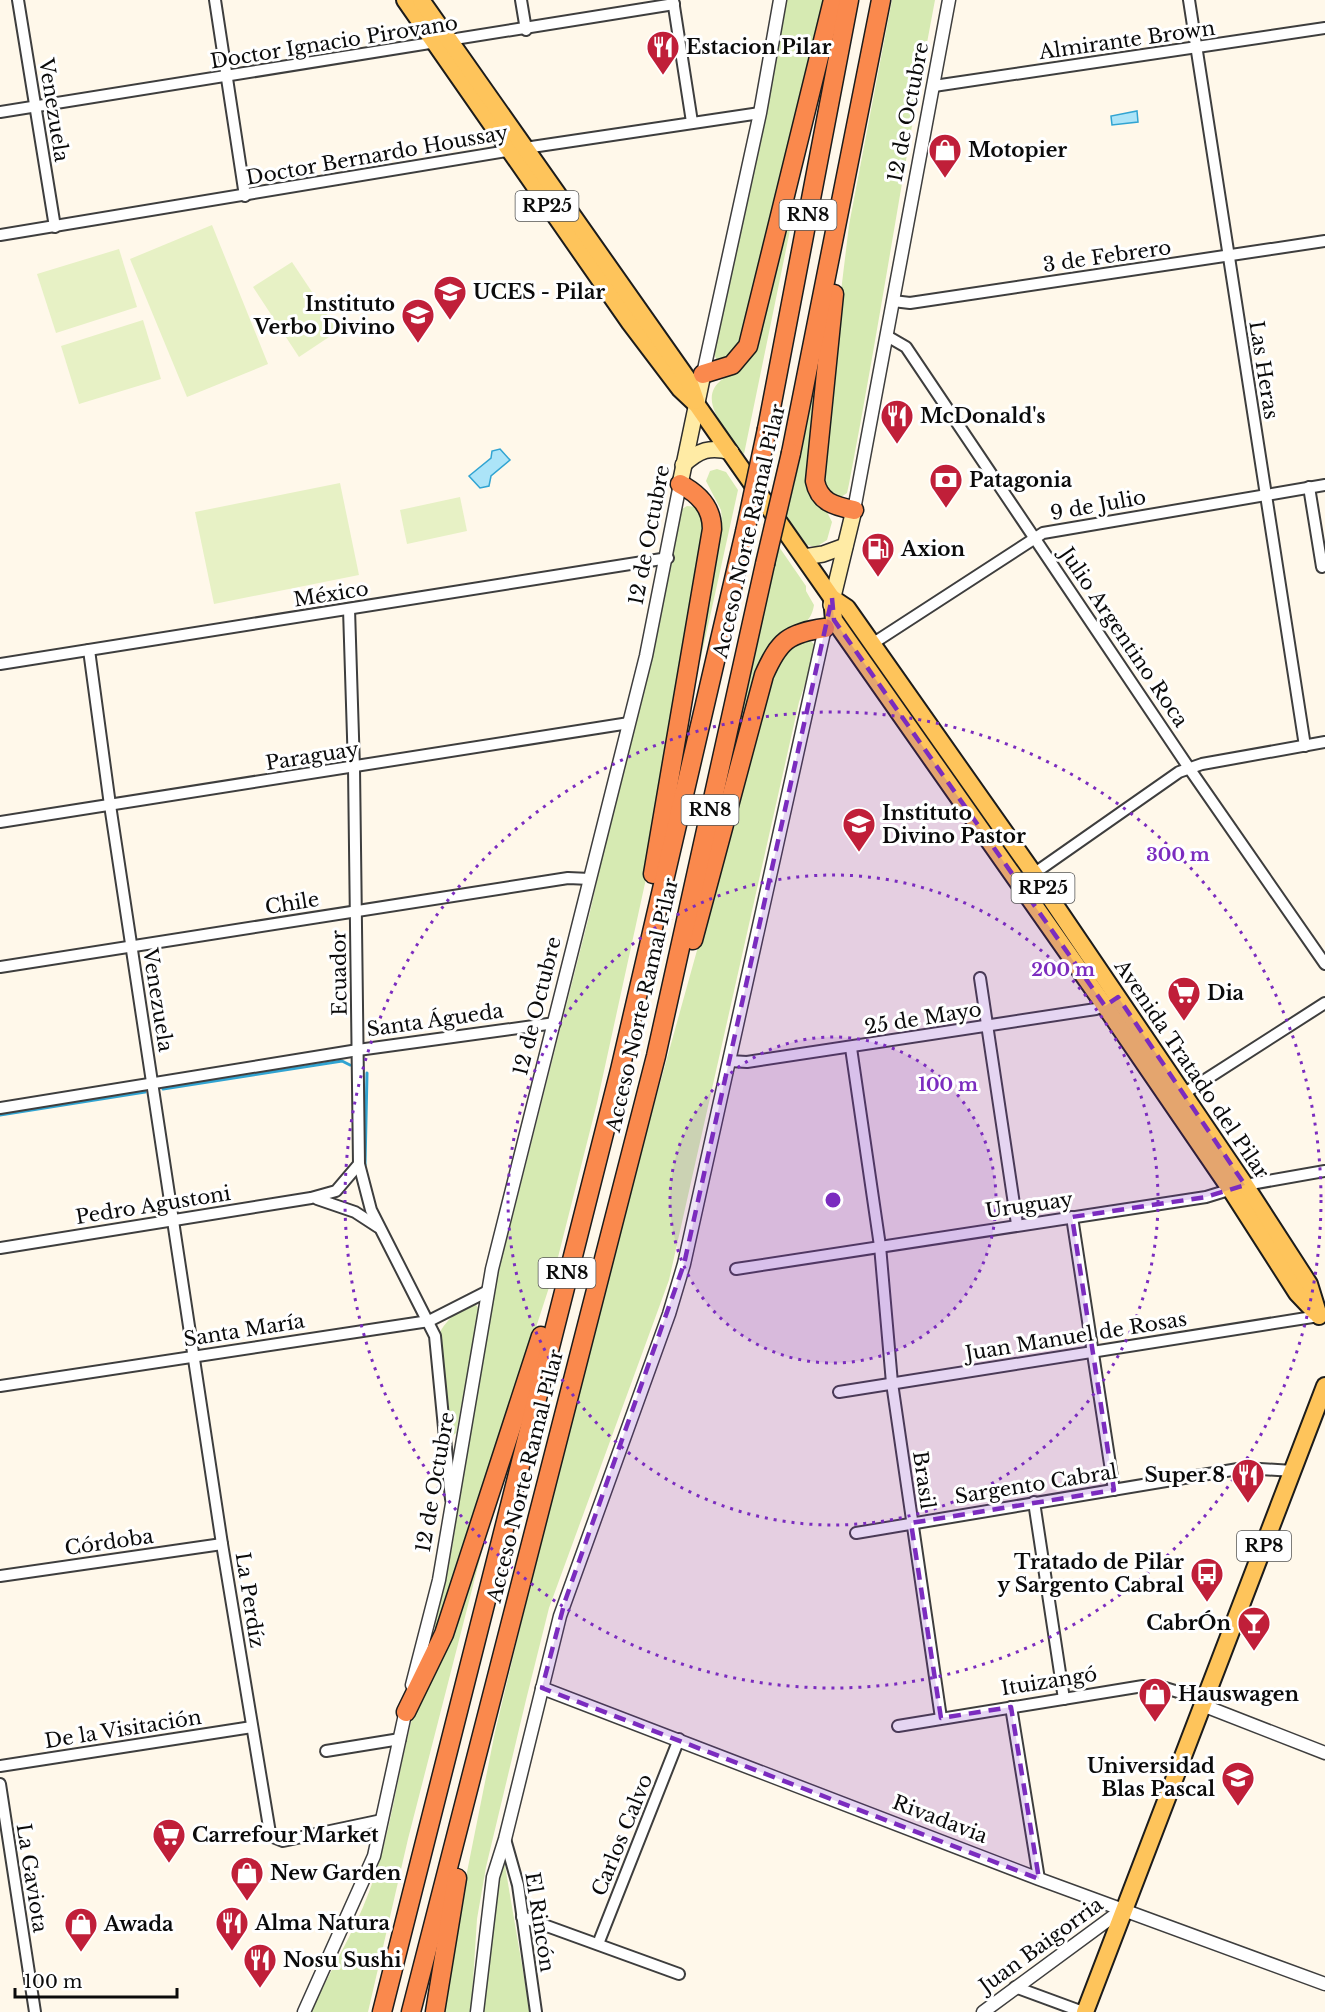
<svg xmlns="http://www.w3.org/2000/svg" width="1325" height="2012" font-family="'Libre Baskerville',serif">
<rect width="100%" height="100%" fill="#fff8ea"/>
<g fill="#d6eab2">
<path d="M783,0H826L747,332L732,359L717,361L713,351Z"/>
<path d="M892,0H935C904,161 880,323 849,484L847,493L841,497L828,494L821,477L823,441L849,225Z"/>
<path d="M808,122L789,235L744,454C731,436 693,399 723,379C736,370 745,365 754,351Z"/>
<path d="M828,294L819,402L824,506L832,522L827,540L816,547L807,545L782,510Z"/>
<path d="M717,469L726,472L738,490L700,662L722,520L721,510L706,481L710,471Z"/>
<path d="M687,506L696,507L704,516L706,527L661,810L597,1103L555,1269L438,1629L434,1627L451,1553L492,1297L590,912L678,517L682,509Z"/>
<path d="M775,541L806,586V591L814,605C811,623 802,625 786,633L724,801Z"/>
<path d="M808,639L814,644L812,663L799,702L669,1280L549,1608L526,1700L486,1867L477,1919L471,2012H439L495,1732L554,1487L620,1227L723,857L764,690L782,649Z"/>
<path d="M476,1305L480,1310L456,1433L452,1436L448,1434L438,1337C443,1322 461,1306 476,1305Z"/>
<path d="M496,1496L408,1839L368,2012H311C329,1972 354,1933 369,1892C393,1830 398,1764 417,1701Z"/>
<path d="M504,1860L530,2012H482L492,1901Z"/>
</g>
<g fill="#e7f1c5">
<path d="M212,225L268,364L187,397L130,259Z"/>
<path d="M119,249L137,307L56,333L37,274Z"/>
<path d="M292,262L338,331L299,357L253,287Z"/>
<path d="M143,320L161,379L79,404L61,346Z"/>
<path d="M340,483L359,575L214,604L195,512Z"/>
<path d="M460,497L467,531L407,544L400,510Z"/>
</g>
<g fill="#ace4f8" stroke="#31a4d2" stroke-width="1.5">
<path d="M1137,111L1138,122L1112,125L1111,116Z"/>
<path d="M500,449L510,460L491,476L489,486L480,488L469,476L491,458L492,451Z"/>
</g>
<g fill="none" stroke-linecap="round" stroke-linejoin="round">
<g stroke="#31a4d2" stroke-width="3">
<path d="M163,1089L342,1061L350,1065"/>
<path d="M0,1115L145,1092"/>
<path d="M365,1165L367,1073"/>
</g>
<g stroke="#3e3e3e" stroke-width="14">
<g id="minor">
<path d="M18,0L55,227"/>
<path d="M215,0L245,196"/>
<path d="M521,0L526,30"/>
<path d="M673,0L692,122"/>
<path d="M1189,0L1305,746"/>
<path d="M934,86L1325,28"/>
<path d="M0,112L674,4"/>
<path d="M0,235L525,148L760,113"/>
<path d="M893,301L910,303L1325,241"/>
<path d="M887,336L906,347L1189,768L1325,964"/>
<path d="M1309,487L1322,567"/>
<path d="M349,609L354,768L359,1164L371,1210L435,1336L451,1499"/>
<path d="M872,644L1043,533L1325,485"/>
<path d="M89,650L110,805L222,1544L270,1833L273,1837L283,1841L382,1820"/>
<path d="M0,664L668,558"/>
<path d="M0,822L629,723"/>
<path d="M1019,884L1179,772L1202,764L1325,742"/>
<path d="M0,967L568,878L590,879"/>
<path d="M980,978L1017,1224"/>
<path d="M851,1048L880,1246L892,1383L941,1718"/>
<path d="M729,1061L747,1062L1096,1009L1108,1004"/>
<path d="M1180,1096L1325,1003"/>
<path d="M0,1108L358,1050L555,1023"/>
<path d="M317,1199L355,1212L378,1227"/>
<path d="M1072,1217L1114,1490"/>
<path d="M0,1248L311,1198L336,1191L359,1164"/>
<path d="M736,1269L1206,1197L1245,1185L1325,1171"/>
<path d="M0,1386L429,1321L488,1291"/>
<path d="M839,1392L1319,1316"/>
<path d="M1034,1502L1064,1699"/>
<path d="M856,1533L1244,1468L1293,1471"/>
<path d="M0,1576L222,1544"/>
<path d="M1011,1707L1039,1879"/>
<path d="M898,1726L1143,1686L1162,1687L1204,1700"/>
<path d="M326,1751L400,1739"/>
<path d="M0,1766L252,1727"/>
<path d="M0,1784L35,2012"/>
<path d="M505,1839L518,1885L536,2012"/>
<path d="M522,1917L679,1974"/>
<path d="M598,1944L679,1739"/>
<path d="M1015,1987L1083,2012"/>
</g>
</g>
<g stroke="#3e3e3e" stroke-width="15">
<g id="tertiary">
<path d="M703,374L760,113L780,0"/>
<path d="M854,510L949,0"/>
<path d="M412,1685L439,1580L492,1269L646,656L680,484"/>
<path d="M542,1688L1039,1879L1325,1984"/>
<path d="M1202,1705L1325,1753"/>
<path d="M304,2012L374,1856L407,1705"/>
<path d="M477,2012L493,1877L505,1839L560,1616L669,1314L684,1264L825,628"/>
<path d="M983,2012L1123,1909"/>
</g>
</g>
<g stroke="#2d2d2d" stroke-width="18">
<g id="secondary">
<path d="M683,465C699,450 710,446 731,452"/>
<path d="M680,484L703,374"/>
<path d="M804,557L823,554L845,546"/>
<path d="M831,605L854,510"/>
</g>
</g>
<g stroke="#1c1c1c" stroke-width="20">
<g id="primary">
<path d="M405,0L630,323L680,389L697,405L832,598L847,608L1034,874L1245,1185L1309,1284L1319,1316"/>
<path d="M421,0L689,381L696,401"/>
<path d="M832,598L834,620L1105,1006L1231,1190L1297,1293L1316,1313"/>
<path d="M1085,2012L1325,1386"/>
</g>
</g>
<g stroke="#1c1c1c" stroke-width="21">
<g id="motorway">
<path d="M834,294L815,481C819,502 834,506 854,510"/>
<path d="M703,374L732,365L748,346L833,0"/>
<path d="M767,429L849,0"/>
<path d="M791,453L881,0"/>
<path d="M653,874L712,529C712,507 699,494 680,484"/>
<path d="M693,940L764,675C779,641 788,633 825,628"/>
<path d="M406,1712L444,1634L541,1336"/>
<path d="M382,2012L620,1070L745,532"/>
<path d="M411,2012L656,1056L765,564"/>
<path d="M435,2012L457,1878"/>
</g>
</g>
<use href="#minor" stroke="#fff" stroke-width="10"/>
<use href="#tertiary" stroke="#fff" stroke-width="12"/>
<use href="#secondary" stroke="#ffeba5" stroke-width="15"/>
<use href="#primary" stroke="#fec45b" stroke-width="16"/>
<use href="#motorway" stroke="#fa894d" stroke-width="18"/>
<g stroke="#1c1c1c" stroke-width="21" stroke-linecap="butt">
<g id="motorway-bridge">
<path d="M745,532L767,429"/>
<path d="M765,564L791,453"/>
</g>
</g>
<use href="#motorway-bridge" stroke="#fa894d" stroke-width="18"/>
</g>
<path fill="#7b2cbf" fill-opacity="0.2" stroke="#7b2cbf" stroke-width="4.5" stroke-dasharray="12 8" stroke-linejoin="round" d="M832,598L834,620L1105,1006L1118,997L1245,1185L1206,1197L1072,1217L1114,1490L911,1523L941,1718L1011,1707L1039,1879L542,1688L565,1601L684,1264Z"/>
<circle cx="833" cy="1200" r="163" fill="#7b2cbf" fill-opacity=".12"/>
<g fill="none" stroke="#7b2cbf" stroke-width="3" stroke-dasharray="3 6">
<circle cx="833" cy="1200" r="163"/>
<circle cx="833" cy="1200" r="325"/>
<circle cx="833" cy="1200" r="488"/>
</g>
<defs>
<g id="restaurant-pin" transform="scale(1.725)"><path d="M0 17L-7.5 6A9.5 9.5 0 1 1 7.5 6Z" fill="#c01f39" stroke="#fff"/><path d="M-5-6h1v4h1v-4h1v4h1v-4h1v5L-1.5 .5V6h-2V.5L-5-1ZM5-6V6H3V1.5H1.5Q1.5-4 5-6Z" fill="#fff"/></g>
<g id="shop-pin" transform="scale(1.725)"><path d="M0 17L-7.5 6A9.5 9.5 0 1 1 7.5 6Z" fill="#c01f39" stroke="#fff"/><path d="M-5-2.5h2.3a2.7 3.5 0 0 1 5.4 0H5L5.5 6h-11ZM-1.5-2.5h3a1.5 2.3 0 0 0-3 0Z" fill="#fff"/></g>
<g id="university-pin" transform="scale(1.725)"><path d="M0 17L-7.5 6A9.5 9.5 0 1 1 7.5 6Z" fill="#c01f39" stroke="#fff"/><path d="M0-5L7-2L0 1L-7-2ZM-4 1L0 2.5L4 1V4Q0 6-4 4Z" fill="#fff"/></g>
<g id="school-pin" transform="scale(1.725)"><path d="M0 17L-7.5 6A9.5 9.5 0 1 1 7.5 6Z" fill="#c01f39" stroke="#fff"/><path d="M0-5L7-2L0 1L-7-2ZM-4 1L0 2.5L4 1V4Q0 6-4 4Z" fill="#fff"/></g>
<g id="bank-pin" transform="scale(1.725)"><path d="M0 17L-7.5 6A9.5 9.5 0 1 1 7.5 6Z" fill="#c01f39" stroke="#fff"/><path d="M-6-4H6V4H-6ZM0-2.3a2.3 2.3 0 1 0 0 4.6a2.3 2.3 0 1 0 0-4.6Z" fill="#fff"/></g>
<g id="fuel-pin" transform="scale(1.725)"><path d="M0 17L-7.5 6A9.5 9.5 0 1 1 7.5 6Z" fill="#c01f39" stroke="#fff"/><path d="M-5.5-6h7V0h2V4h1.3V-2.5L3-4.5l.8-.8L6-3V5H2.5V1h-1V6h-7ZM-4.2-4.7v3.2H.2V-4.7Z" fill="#fff"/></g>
<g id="supermarket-pin" transform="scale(1.725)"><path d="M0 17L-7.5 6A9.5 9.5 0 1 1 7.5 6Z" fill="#c01f39" stroke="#fff"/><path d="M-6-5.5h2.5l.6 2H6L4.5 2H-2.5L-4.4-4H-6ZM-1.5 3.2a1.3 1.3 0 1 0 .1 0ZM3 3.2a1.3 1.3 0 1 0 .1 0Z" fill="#fff"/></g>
<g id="bus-pin" transform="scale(1.725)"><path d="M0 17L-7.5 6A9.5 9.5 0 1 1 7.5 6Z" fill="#c01f39" stroke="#fff"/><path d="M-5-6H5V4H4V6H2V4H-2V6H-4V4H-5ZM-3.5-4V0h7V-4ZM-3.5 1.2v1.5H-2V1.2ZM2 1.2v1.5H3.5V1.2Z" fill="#fff"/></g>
<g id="bar-pin" transform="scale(1.725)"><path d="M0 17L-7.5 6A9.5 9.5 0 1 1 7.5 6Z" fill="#c01f39" stroke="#fff"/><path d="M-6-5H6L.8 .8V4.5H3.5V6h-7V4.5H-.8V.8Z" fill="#fff"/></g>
</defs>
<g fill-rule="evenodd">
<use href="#restaurant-pin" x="663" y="47"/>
<use href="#shop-pin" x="945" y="150"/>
<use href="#university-pin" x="450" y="292"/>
<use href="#school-pin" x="418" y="315"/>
<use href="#restaurant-pin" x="897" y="416"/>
<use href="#bank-pin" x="946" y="480"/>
<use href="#fuel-pin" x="878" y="549"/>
<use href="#school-pin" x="859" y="824"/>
<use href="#supermarket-pin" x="1184" y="993"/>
<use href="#restaurant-pin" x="1248" y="1475"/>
<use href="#bus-pin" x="1207" y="1574"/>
<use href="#bar-pin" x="1254" y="1623"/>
<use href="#shop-pin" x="1155" y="1694"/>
<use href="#university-pin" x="1238" y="1778"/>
<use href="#supermarket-pin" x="169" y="1835"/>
<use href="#shop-pin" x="247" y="1873"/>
<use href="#restaurant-pin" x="232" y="1923"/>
<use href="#shop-pin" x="81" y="1924"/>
<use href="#restaurant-pin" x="260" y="1960"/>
</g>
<g text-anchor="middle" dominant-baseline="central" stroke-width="6" stroke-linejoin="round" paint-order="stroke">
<g fill="#fff" stroke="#545454" stroke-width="1.5">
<rect x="515.5" y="191" width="63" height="30" rx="4.5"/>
<rect x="779.5" y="200" width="57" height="30" rx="4.5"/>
<rect x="681.5" y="795" width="57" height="30" rx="4.5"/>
<rect x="1011.5" y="873" width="63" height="30" rx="4.5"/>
<rect x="538.5" y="1258" width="57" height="30" rx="4.5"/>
<rect x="1237" y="1531" width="54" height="30" rx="4.5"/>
</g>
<g font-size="18" font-weight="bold" fill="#0b0b0b">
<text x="547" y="206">RP25</text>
<text x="808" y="215">RN8</text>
<text x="710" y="810">RN8</text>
<text x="1043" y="888">RP25</text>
<text x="567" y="1273">RN8</text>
<text x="1264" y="1546">RP8</text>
</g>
<g font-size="20" fill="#0b0b0b" stroke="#fff">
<text transform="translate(1127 40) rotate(-8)">Almirante Brown</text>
<text transform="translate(334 42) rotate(-9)">Doctor Ignacio Pirovano</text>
<text transform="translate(54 110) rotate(81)">Venezuela</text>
<text transform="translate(908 112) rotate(-79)">12 de Octubre</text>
<text transform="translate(377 155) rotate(-10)">Doctor Bernardo Houssay</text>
<text transform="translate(1107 256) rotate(-8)">3 de Febrero</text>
<text transform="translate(1264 370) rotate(81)">Las Heras</text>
<text transform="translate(1098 505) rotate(-10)">9 de Julio</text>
<text transform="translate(749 531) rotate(-77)">Acceso Norte Ramal Pilar</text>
<text transform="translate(649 535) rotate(-79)">12 de Octubre</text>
<text transform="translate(331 594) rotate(-9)">México</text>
<text transform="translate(1124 637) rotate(56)">Julio Argentino Roca</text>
<text transform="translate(312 756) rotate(-9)">Paraguay</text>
<text transform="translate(292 903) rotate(-9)">Chile</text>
<text transform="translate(339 973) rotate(-91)">Ecuador</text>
<text transform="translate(158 1000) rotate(81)">Venezuela</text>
<text transform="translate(642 1005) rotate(-77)">Acceso Norte Ramal Pilar</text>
<text transform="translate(537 1006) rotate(-76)">12 de Octubre</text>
<text transform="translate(923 1018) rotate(-9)">25 de Mayo</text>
<text transform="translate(435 1020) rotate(-8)">Santa Águeda</text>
<text transform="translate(1192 1069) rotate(56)">Avenida Tratado del Pilar</text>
<text transform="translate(153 1205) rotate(-9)">Pedro Agustoni</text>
<text transform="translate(1029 1205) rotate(-8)">Uruguay</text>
<text transform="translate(244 1330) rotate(-9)">Santa María</text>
<text transform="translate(1076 1336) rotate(-9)">Juan Manuel de Rosas</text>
<text transform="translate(525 1476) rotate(-76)">Acceso Norte Ramal Pilar</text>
<text transform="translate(924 1480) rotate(82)">Brasil</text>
<text transform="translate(435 1482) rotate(-80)">12 de Octubre</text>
<text transform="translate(1036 1484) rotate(-9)">Sargento Cabral</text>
<text transform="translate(109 1542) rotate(-8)">Córdoba</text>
<text transform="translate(250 1600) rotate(81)">La Perdíz</text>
<text transform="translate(1049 1681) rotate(-9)">Ituizangó</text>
<text transform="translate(123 1729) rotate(-9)">De la Visitación</text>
<text transform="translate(940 1819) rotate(21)">Rivadavia</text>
<text transform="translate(622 1835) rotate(-68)">Carlos Calvo</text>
<text transform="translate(32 1878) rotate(81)">La Gaviota</text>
<text transform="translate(540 1922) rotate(81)">El Rincón</text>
<text transform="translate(1041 1945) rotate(-36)">Juan Baigorria</text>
</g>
<g font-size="20" font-weight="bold" fill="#0b0b0b" stroke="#fff" text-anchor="start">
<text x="686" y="47">Estacion Pilar</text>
<text x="968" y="150">Motopier</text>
<text x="473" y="292">UCES - Pilar</text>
<text x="395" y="304" text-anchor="end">Instituto<tspan x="395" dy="23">Verbo Divino</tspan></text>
<text x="920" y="416">McDonald's</text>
<text x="969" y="480">Patagonia</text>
<text x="901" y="549">Axion</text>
<text x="882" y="813">Instituto<tspan x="882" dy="23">Divino Pastor</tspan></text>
<text x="1207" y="993">Dia</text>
<text x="1225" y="1475" text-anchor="end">Super 8</text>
<text x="1184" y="1562" text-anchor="end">Tratado de Pilar<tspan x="1184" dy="23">y Sargento Cabral</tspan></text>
<text x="1231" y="1623" text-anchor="end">CabrÓn</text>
<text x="1178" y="1694">Hauswagen</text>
<text x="1215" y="1766" text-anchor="end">Universidad<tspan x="1215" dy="23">Blas Pascal</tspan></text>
<text x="192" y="1835">Carrefour Market</text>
<text x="270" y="1873">New Garden</text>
<text x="255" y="1923">Alma Natura</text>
<text x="104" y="1924">Awada</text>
<text x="283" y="1960">Nosu Sushi</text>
</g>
</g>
<circle cx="833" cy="1200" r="9" fill="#7b2cbf" stroke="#fff" stroke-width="3"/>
<g font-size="18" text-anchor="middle" font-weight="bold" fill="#7b2cbf" stroke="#fff" stroke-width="6" stroke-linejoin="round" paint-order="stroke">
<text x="1178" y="861">300 m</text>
<text x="1063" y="976">200 m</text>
<text x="948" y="1091">100 m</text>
</g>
<path d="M15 1988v9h162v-9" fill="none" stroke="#0b0b0b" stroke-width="3"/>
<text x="24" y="1988" font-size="18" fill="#0b0b0b" stroke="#ffffff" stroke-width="4.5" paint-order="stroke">100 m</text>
</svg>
